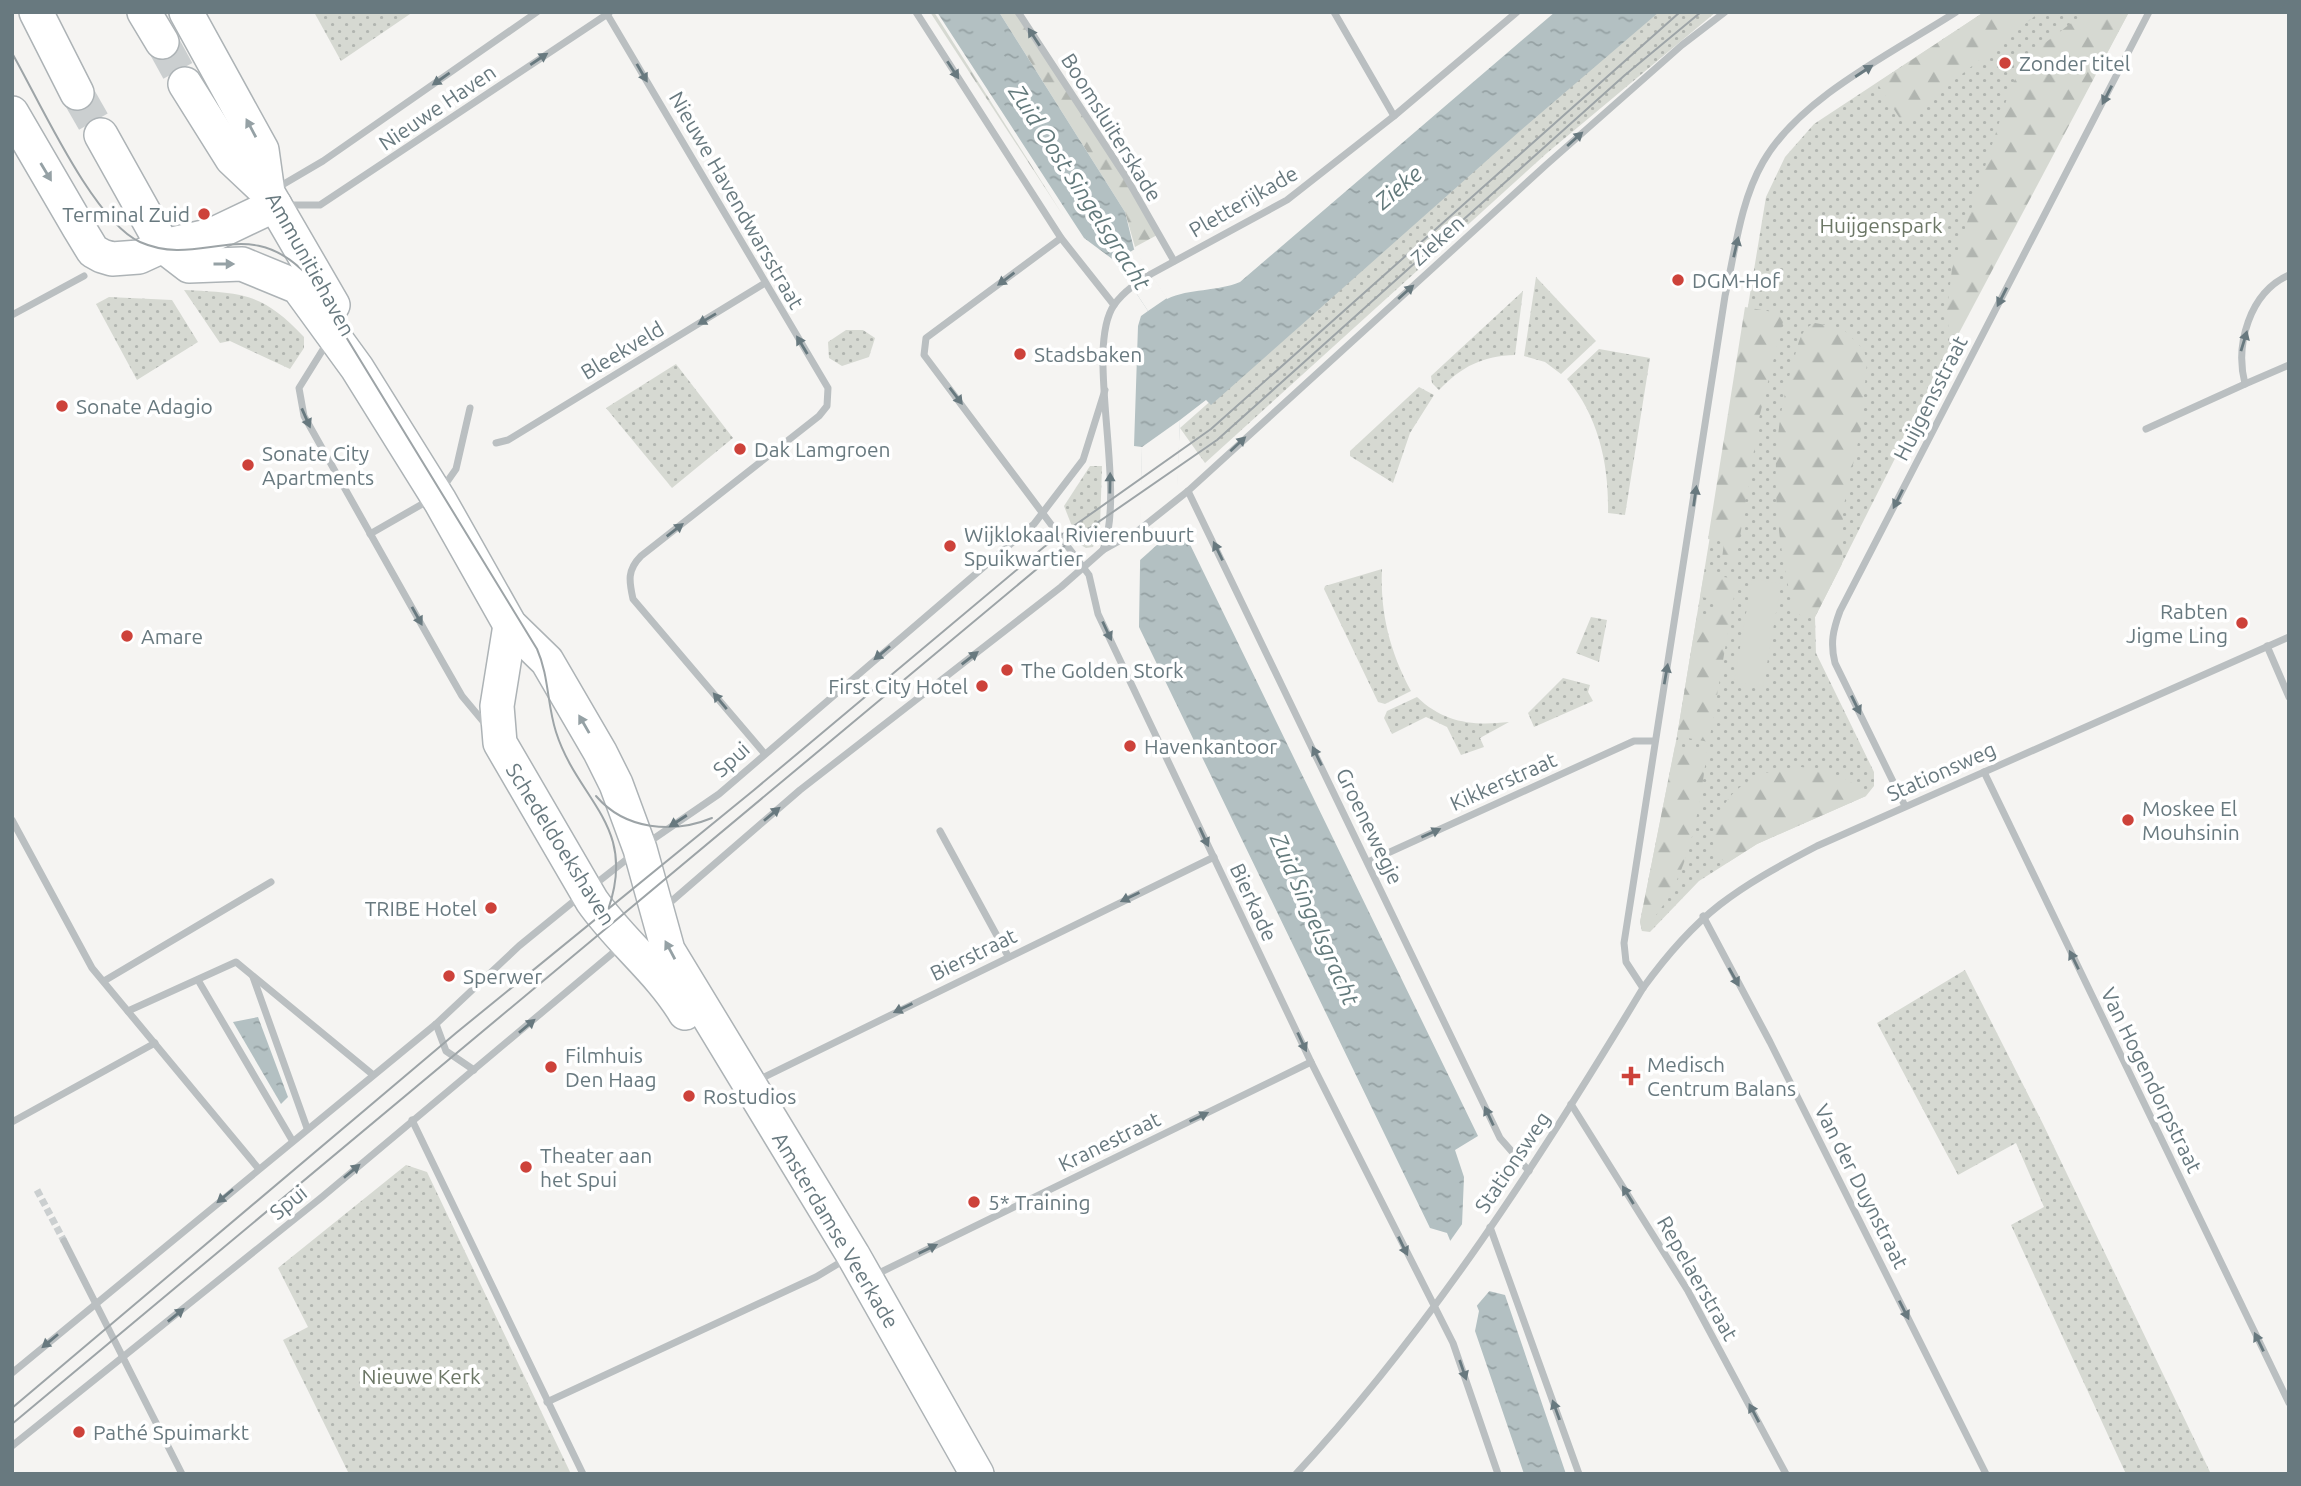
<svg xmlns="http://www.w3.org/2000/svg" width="2301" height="1486" font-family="Ubuntu,sans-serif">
<defs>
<pattern id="green-dots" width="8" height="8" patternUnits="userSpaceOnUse" patternTransform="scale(1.75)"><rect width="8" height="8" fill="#d6d9d2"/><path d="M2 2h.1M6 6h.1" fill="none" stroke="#b1b5b0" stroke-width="1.8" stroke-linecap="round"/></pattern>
<pattern id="forest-firs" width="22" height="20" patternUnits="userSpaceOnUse" patternTransform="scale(1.75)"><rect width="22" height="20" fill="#d6d9d2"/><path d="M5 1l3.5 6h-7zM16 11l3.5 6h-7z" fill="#b1b5b0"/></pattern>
<pattern id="water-ripples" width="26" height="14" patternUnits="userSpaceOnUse" patternTransform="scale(1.75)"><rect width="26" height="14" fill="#b3c0c2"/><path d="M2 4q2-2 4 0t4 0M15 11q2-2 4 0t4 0" fill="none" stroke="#95a1a3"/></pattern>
</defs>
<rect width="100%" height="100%" fill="#f5f4f2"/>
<g fill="url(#green-dots)">
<path d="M314,12H413L341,61Z"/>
<path d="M1651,12H1716L1547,153L1205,463L1180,428Z"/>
<path d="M1984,12H2129L1986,278L1815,617L1816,653L1874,772V786L1866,796L1757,844L1699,881L1650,932L1642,931L1640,922L1677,736L1766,197L1785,157L1814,124Z"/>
<path d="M1536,277L1596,341L1561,374L1545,362L1524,356Z"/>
<path d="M184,290C242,293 262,292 304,337V348L290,369L230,341L220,343Z"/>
<path d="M1523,291L1515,355C1483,356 1462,366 1439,390L1432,383L1431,376Z"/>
<path d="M109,297L172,300L198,342L137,380L96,304Z"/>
<path d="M846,330H863L875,338L869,357L842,366L829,358L828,342Z"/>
<path d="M1599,349L1650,358L1625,515L1608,513C1609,465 1599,417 1567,379Z"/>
<path d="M676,364L733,438L672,488L606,408Z"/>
<path d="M1419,387L1434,395L1410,433L1393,483L1350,456V451Z"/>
<path d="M1090,466H1102L1100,527L1093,547L1086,548L1079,544L1064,506Z"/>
<path d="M1382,569C1380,613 1390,652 1411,691L1385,704L1378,702L1324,589L1325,586Z"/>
<path d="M1591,617L1607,620L1599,662L1576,653Z"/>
<path d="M1563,678L1590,685L1588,692L1593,701L1534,727L1528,713Z"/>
<path d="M1417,697C1444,723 1473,726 1509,722L1480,738L1484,747L1461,755L1447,727L1426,717L1392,734L1384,718L1387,711Z"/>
<path d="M1965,970L2043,1124L2211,1474H2126L2011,1225L2044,1207L2016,1143L1958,1175L1877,1023Z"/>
<path d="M406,1165L427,1172L571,1474H349L283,1340L308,1327L278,1268Z"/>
</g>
<g fill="url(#forest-firs)">
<path d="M930,12H934L1064,217Z"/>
<path d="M999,12H1018L1159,234L1135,247L1125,212Z"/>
<path d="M1984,12H2040L1947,86L1906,128L1877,83Z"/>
<path d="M2086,12H2129L1950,350L1947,309L1952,269L2009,92L2025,58Z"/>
<path d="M1745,307L1785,314L1760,414L1736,561L1722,559L1724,542L1708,539Z"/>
<path d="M1815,323L1842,328L1864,350L1867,362L1861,429L1843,509L1842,564L1815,617C1804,620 1800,616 1793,608C1773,520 1767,450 1793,363C1798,347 1799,329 1815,323Z"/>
<path d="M1704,574L1737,579L1709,742L1677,736L1697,615L1713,616L1715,599L1700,597Z"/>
<path d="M1675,746L1707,751C1699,813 1689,885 1642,931L1640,922Z"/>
<path d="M1801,767C1826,771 1850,775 1866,796L1757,844L1727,863C1699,849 1719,803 1739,788C1757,773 1778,768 1801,767Z"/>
</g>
<path fill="#d6d9d2" d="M1752,579L1781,584L1763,687L1734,682Z"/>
<g fill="url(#water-ripples)">
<path d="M937,12H999L1125,212L1134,249L1167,299C1190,288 1216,292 1240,282L1555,12H1659L1520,131L1211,405L1206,400L1180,420L1175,528H1182L1478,1136L1455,1150L1464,1177L1462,1225L1489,1291L1505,1295L1566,1474H1524L1475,1331L1479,1311L1447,1233L1430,1228L1139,627L1142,447L1134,446L1138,326L1141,316L1148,311L1115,261L1084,238Z"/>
<path d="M258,1017L288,1097L281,1104L233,1022Z"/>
</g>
<g fill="#f5f4f2">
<path d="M1135,249L1167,298L1148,311L1115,261Z"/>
<path d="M1180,420L1176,528L1139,561L1142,447Z"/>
<path d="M1465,1220L1492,1288L1474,1309L1448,1244Z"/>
</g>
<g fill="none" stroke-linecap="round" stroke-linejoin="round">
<path stroke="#cbcfd0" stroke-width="7" stroke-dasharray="7 3.5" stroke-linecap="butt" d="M37,1190L64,1241"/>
<g stroke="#cbcfd0" stroke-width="33" stroke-dasharray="33 17" stroke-linecap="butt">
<path d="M162,42L185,84"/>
<path d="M77,93L101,135"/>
</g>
<g stroke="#adb3b6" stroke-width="36">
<g id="secondary">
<path d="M36,12L77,93"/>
<path d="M144,12L162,42"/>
<path d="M186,12L262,150L268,193L333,305"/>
<path d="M185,84L232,159L268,193"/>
<path d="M12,113L79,228L93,251L102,256L112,259L139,257L163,246L212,235L275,205"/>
<path d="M101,135L163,246L189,266L242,264L298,287L357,368L440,501L510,625L547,661L600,752L616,784L640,849L668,950L853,1255L977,1474"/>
<path d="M510,625L497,706L500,743L592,901C620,941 660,971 685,1013"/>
</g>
</g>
<g stroke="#babfc1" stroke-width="7">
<path d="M916,12L1061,238L1114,305"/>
<path d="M1018,12L1126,177L1174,261"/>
<path d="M1334,12L1394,116"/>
<path d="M607,14L828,388L827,406L819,416L641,556C627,570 629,581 633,599L764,753"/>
<path d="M277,188L323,161L537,12"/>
<path d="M287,205H320L609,13"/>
<path d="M1061,238L926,338L924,355L1089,575L1098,614L1311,1062L1453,1343L1498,1474"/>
<path d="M2289,275C2249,293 2235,345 2245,384L2289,365"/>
<path d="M12,315L84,276"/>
<path d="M327,343L299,388L304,416L442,661L462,696L487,726"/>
<path d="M2146,429L2245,384"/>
<path d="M496,443L508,440L765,283"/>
<path d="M442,489L456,469L470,408"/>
<path d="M1188,491L1500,1138L1529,1171"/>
<path d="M370,534L431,499"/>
<path d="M1103,550C1127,489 1084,349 1114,305C1124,291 1138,282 1151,274L1287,200L1394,116L1517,12"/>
<path d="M2267,646L2289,697"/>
<path d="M1984,772L2289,1403"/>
<path d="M1905,806L1835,663C1830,643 1833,630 1840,611L2149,12"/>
<path d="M12,820L92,968L258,1168"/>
<path d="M940,831L1008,956"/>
<path d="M646,844L719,794L1034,524L1083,460L1105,390"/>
<path d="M1368,862L1634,741H1654"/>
<path d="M594,885L631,856"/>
<path d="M666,906L800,790L1061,587L1103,550L1139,530L1188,491L1546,165L1682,45L1725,12"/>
<path d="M1703,916L1770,1042L1986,1474"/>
<path d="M253,977L307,1128"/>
<path d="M198,980L292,1140"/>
<path d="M104,981L271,882"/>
<path d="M1643,988L1626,962L1624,943L1725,296C1735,252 1740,202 1763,162C1800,97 1894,52 1956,12"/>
<path d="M128,1011L236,962L372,1074"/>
<path d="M436,1024L446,1051L474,1070"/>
<path d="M758,1080L1214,857"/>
<path d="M1571,1104L1688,1291L1786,1474"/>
<path d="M412,1120L583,1474"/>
<path d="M12,1122L155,1043"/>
<path d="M1490,1227L1579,1474"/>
<path d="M64,1241L182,1474"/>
<path d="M875,1275L1311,1062"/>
<path d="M12,1373L436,1024L519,946L579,897"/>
<path d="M547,1402L816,1277L846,1259"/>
<path d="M12,1446L322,1197L620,947"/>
<path d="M1296,1474C1432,1327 1540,1159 1643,988C1698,912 1735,889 1817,846L2289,637"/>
</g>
<use href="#secondary" stroke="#fff" stroke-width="33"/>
<g stroke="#9da4a7" stroke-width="2">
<path d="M12,53C39,100 93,221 140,242C203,270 248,210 310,278L537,649C549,676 547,704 556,732C578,801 638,825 608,910"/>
<path d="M596,796C625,830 673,834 712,818"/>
<path d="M12,1408L456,1033L754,790L1044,547L1211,429L1680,12"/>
<path d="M12,1424L1068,543L1217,440L1625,75L1701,12"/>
</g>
</g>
<defs><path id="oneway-solid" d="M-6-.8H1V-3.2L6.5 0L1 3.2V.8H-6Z" transform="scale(1.75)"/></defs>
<g fill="#68797f">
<use href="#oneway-solid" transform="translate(1034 37) rotate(-123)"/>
<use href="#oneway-solid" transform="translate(539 59) rotate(-34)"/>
<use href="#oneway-solid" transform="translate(953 70) rotate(57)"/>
<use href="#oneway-solid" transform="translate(1864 71) rotate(-33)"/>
<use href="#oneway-solid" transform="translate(642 73) rotate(60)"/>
<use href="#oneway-solid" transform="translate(441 79) rotate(145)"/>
<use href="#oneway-solid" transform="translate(2107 95) rotate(117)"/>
<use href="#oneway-solid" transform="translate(1575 139) rotate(-42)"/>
<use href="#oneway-solid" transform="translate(1736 247) rotate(-77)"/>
<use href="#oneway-solid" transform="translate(1006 279) rotate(143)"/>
<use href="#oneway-solid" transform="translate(1406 292) rotate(-42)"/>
<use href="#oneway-solid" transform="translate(2002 297) rotate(117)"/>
<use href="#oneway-solid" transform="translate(707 319) rotate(149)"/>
<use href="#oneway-solid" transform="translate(2244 341) rotate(-73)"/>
<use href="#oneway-solid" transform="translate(802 345) rotate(-121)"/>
<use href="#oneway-solid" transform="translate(956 396) rotate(53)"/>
<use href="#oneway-solid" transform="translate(306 418) rotate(66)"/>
<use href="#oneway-solid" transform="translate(1238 444) rotate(-43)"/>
<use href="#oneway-solid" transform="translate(1110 483) rotate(-89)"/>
<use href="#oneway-solid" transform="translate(1695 496) rotate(-82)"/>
<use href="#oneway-solid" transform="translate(1898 499) rotate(117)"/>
<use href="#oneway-solid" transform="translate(675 530) rotate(-38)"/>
<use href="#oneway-solid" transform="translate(1218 551) rotate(-116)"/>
<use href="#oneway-solid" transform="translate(417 616) rotate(61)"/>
<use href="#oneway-solid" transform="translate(1107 631) rotate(65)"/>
<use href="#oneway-solid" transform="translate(882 653) rotate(140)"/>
<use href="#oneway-solid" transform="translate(970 658) rotate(-38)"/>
<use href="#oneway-solid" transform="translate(1666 674) rotate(-80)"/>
<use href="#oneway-solid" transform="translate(720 701) rotate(-130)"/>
<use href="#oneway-solid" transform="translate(1856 705) rotate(64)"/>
<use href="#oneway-solid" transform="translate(1317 756) rotate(-116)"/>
<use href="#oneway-solid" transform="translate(772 814) rotate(-40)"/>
<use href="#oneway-solid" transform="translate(678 821) rotate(147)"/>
<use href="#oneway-solid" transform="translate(1431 833) rotate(-24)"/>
<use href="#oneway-solid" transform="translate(1204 837) rotate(65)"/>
<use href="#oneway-solid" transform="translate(1130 897) rotate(154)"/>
<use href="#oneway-solid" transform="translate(2074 960) rotate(-116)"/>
<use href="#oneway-solid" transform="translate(1734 977) rotate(61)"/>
<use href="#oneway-solid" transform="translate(903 1008) rotate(154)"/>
<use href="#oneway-solid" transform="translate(527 1026) rotate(-40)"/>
<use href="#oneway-solid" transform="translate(1302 1042) rotate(65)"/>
<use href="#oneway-solid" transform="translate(1489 1116) rotate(-115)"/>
<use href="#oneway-solid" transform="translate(1199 1117) rotate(-26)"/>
<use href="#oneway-solid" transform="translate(352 1171) rotate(-40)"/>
<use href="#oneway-solid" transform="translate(1628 1195) rotate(-122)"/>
<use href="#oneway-solid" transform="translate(225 1196) rotate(140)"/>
<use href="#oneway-solid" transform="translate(1403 1246) rotate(64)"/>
<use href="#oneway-solid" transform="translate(928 1249) rotate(-26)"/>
<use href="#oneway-solid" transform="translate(1904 1310) rotate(63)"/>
<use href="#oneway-solid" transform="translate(176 1315) rotate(-39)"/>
<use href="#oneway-solid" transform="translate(50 1341) rotate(140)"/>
<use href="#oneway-solid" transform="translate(2259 1342) rotate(-116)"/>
<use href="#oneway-solid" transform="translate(1463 1370) rotate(71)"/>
<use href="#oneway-solid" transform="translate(1556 1410) rotate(-110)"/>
<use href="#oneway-solid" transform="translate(1754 1413) rotate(-118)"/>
</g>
<g fill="#95a1a5">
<use href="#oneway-solid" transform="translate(251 128) rotate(-118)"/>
<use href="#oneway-solid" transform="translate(46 172) rotate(59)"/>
<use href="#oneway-solid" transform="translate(224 264)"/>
<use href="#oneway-solid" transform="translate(584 724) rotate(-120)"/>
<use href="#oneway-solid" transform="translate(670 950) rotate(-118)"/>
</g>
<g fill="#cd423a" stroke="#fff" stroke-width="2.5">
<circle cx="2005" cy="63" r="7"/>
<circle cx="204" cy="214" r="7"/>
<circle cx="1678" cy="280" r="7"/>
<circle cx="1020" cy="354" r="7"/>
<circle cx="62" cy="406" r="7"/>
<circle cx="740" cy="449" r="7"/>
<circle cx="248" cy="465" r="7"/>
<circle cx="950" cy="546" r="7"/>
<circle cx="2242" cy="623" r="7"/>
<circle cx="127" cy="636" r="7"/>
<circle cx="1007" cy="670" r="7"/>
<circle cx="982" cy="686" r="7"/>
<circle cx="1130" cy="746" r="7"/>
<circle cx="2128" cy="820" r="7"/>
<circle cx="491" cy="908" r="7"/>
<circle cx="449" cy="976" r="7"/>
<circle cx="551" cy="1067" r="7"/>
<path d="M1627.5 1065.5h7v7h7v7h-7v7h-7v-7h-7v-7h7z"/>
<circle cx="689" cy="1096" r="7"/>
<circle cx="526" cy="1167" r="7"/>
<circle cx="974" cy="1202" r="7"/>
<circle cx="79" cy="1432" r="7"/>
</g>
<g text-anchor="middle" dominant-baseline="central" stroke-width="7" stroke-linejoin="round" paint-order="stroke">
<g font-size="21" fill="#68797f" stroke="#fff" text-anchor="start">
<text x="2019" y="63">Zonder titel</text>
<text x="190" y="214" text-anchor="end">Terminal Zuid</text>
<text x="1692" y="280">DGM-Hof</text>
<text x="1034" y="354">Stadsbaken</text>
<text x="76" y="406">Sonate Adagio</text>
<text x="754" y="449">Dak Lamgroen</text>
<text x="262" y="453">Sonate City<tspan x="262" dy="24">Apartments</tspan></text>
<text x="964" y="534">Wijklokaal Rivierenbuurt<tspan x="964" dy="24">Spuikwartier</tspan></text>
<text x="2228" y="611" text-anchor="end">Rabten<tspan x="2228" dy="24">Jigme Ling</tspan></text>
<text x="141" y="636">Amare</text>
<text x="1021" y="670">The Golden Stork</text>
<text x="968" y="686" text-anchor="end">First City Hotel</text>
<text x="1144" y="746">Havenkantoor</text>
<text x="2142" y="808">Moskee El<tspan x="2142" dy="24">Mouhsinin</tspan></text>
<text x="477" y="908" text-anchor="end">TRIBE Hotel</text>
<text x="463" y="976">Sperwer</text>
<text x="565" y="1055">Filmhuis<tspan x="565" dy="24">Den Haag</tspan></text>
<text x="1647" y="1064">Medisch<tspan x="1647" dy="24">Centrum Balans</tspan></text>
<text x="703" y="1096">Rostudios</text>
<text x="540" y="1155">Theater aan<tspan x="540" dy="24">het Spui</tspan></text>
<text x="988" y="1202">5* Training</text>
<text x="93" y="1432">Pathé Spuimarkt</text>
</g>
<g font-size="21" fill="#68797f" stroke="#fff">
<text transform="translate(437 107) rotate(-34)">Nieuwe Haven</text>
<text transform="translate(1112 127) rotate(58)">Boomsluiterskade</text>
<text transform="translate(737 200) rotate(60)">Nieuwe Havendwarsstraat</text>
<text transform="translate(1243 201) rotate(-30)">Pletterijkade</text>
<text transform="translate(1437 240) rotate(-42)">Zieken</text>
<text transform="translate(311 264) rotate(61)">Ammunitiehaven</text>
<text transform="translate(622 350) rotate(-31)">Bleekveld</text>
<text transform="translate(1930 398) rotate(-63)">Huijgensstraat</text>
<text transform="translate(731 759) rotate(-42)">Spui</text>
<text transform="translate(1941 771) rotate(-24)">Stationsweg</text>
<text transform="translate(1503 781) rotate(-24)">Kikkerstraat</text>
<text transform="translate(1370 826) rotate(64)">Groenewegje</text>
<text transform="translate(561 844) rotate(58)">Schedeldoekshaven</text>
<text transform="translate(1254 902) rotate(65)">Bierkade</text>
<text transform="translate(973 954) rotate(-26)">Bierstraat</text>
<text transform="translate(2152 1080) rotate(64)">Van Hogendorpstraat</text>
<text transform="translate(1109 1141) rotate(-26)">Kranestraat</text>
<text transform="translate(1512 1162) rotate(-56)">Stationsweg</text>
<text transform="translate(1862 1186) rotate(63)">Van der Duynstraat</text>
<text transform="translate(288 1202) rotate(-39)">Spui</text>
<text transform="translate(836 1230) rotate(59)">Amsterdamse Veerkade</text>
<text transform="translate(1698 1278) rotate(60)">Repelaerstraat</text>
</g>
<g font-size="21" fill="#6c7766" stroke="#fff">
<text x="1881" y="225">Huijgenspark</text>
<text x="421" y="1376">Nieuwe Kerk</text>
</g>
<g font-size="23" font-style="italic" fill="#637a7c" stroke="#fff">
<text transform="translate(1080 187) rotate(57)">Zuid Oost Singelsgracht</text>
<text transform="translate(1398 187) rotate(-40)">Zieke</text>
<text transform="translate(1315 919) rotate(66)">Zuid Singelsgracht</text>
</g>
</g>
<rect width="2301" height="1486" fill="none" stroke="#68797f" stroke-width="28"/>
</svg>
